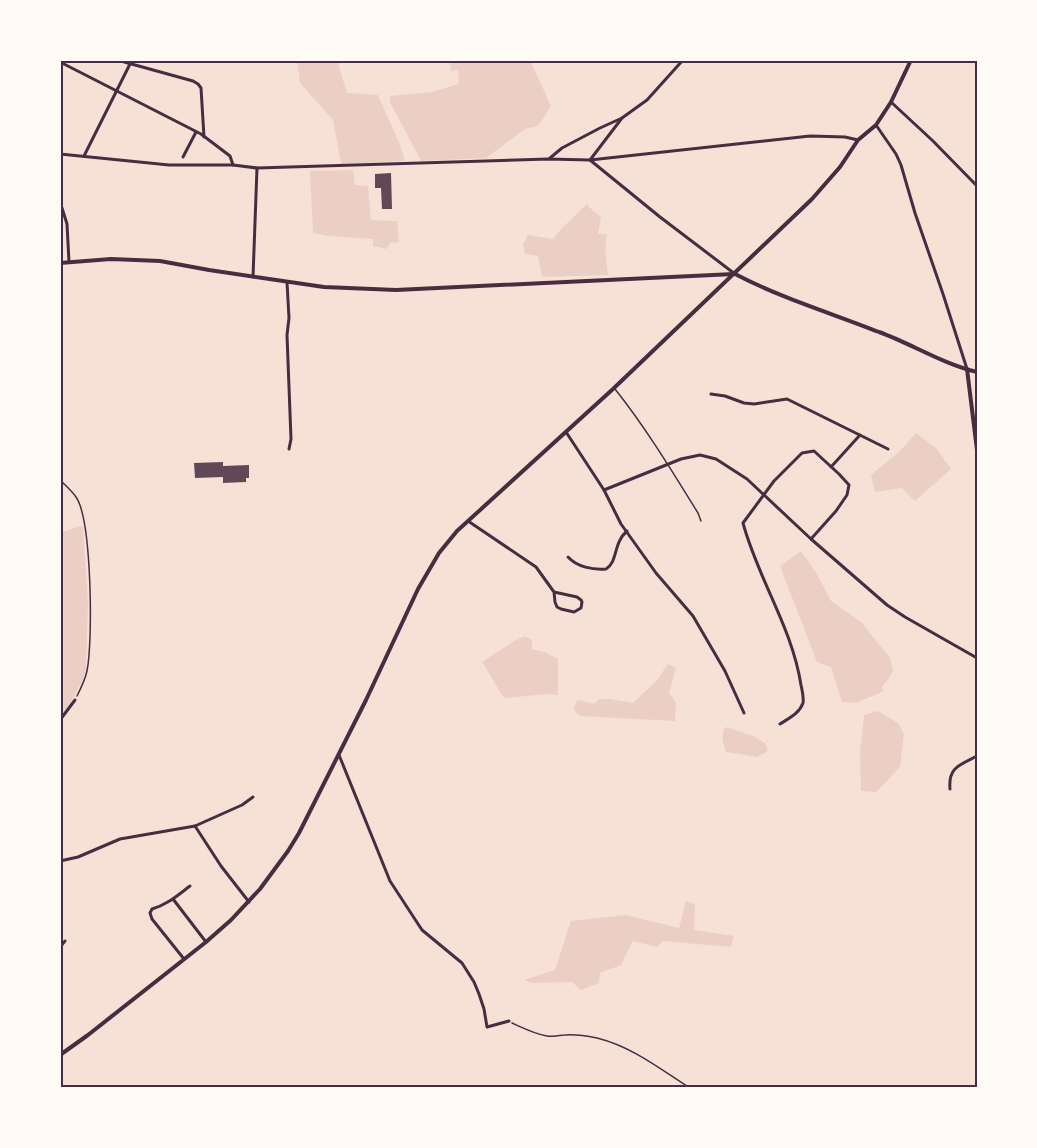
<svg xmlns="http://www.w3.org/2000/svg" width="1037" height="1148" font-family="'Open Sans',sans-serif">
<rect width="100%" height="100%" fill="#f7e1d7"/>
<g fill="#ebcfc5">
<path d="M297,60H337L347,93L378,95L400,145L405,161L341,164L333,120L300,83Z"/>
<path d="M449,60H530L551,106L538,126L525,129L486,158L421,161L390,102V96L432,92L459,84L458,70L451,71Z"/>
<path d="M353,170L355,185L368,186L371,220L397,221L399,242L390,243L387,249L373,246V239L328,236L313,233L310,171Z"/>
<path d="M587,204L592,210L601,217L598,234H607C604,248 606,261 608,275L542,277L538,256L525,254L523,244L528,235L553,239L561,229Z"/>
<path d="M916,433L936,448L951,469L915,501L902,488L875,492L871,475L899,452Z"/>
<path d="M80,526L83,527L88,602L86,669L82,681L70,704L60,717V533Z"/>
<path d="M801,551L817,574L831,601L861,622L890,658L893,670L889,678L882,687L884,691L856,703L842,702L831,667L817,662L780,566Z"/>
<path d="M525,636L532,640V649L544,652L558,659V695L548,694L504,698L482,662L514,641Z"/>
<path d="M668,664L676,668L669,693L676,703L675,721L581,716L576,713L574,707L578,700L594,704L599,699H611L633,703L657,680Z"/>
<path d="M878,711L899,724L904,735L900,767L876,792L861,791L860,753L864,715Z"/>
<path d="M726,727C736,731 764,737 767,747C768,748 767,750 767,752L757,757L726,752C724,743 719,735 726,727Z"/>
<path d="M686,901L695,904L694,930L734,936L731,947L663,941L657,947L633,941L621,965L600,973L599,983L581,990L572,982L531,983L524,980L555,970L571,921L626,915L679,928Z"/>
</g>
<g fill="#644757">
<path d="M391,173L392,209H382L381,188H375V174Z"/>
<path d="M223,462V466L249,465V478H246V482L223,483V477L195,478L194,463Z"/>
</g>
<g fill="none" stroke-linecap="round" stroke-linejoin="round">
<g stroke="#4a2c40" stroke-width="1.5">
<path d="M60,480C65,485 72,491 76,497C92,520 93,642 87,671C85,680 81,688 77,696"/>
<path d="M512,1023C523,1028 535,1034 547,1036C553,1037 559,1035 565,1035C576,1034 587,1036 597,1038C633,1047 660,1069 690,1088"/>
</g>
<path stroke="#4a2c40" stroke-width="1.5" d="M615,389C646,428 672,471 698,513L701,521"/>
<g stroke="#4a2c40" stroke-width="3">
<path d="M117,60L193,81L198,84L201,88L204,137"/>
<path d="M60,62L201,134L230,156L233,165"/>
<path d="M891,102L933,141L977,186"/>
<path d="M876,125L896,154L901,165L915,213L943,294L967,369"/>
<path d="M60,154L169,165H233L257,168L548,159L590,160L810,136L845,137L858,140"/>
<path d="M84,156L130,64"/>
<path d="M183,157L196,132"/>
<path d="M550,158L562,148L600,128L622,118L647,100L683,60"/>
<path d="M590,160L660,217L735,274"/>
<path d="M590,160L622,118"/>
<path d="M60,208H62L67,224L69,262"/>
<path d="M253,277L257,168"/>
<path d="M287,282L289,318L287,335L291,439L289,449"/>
<path d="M711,394L725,396L744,403L754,404L787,399L888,449"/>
<path d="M566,432L604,490L621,524L656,573L693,616L725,671L744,713"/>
<path d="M831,467L860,435"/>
<path d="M604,490L681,459L700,455L716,459L747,479L811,539L887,605L905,617L977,658"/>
<path d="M468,521L536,567L554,592L555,602L557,607L561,609L574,612L581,608L582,602L581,600L577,597L554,592"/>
<path d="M568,557C577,567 593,570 606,569C618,562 613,543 627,531"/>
<path d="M60,720L75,700"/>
<path d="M780,724C789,718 799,714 803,703C804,697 802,690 801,685C792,627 758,579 743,523L774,481L802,453L814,451L839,474L849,485L847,495L836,511L811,539"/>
<path d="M339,755L390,881L422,930L462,963L474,982L479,994L484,1009L487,1027L509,1021"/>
<path d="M950,789C948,767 960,765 977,756"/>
<path d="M195,826L221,866L249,902"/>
<path d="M60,861L78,857L120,839L195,826L242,805L253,797"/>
<path d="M173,899L206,942"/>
<path d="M60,947L65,941"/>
<path d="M184,959L152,919L150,913L152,909C167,905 178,895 190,886"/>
</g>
<g stroke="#4a2c40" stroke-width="4">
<path d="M60,263L111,259L160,261L209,270L324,287L396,290L734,274"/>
<path d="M735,274C781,298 831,313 879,332C912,344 943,364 977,372"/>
<path d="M967,369L977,450"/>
<path d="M60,1055L88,1035L206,942L231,920L260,889L288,851L299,833L366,700L418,589L439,553L457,531L613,389L812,199L840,167L858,140L876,125L891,102L911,60"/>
</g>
</g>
<rect width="1037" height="1148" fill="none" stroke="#fffaf5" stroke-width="123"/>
<rect x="62" y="62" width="914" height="1024" fill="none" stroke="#4a2c40" stroke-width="2"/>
</svg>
